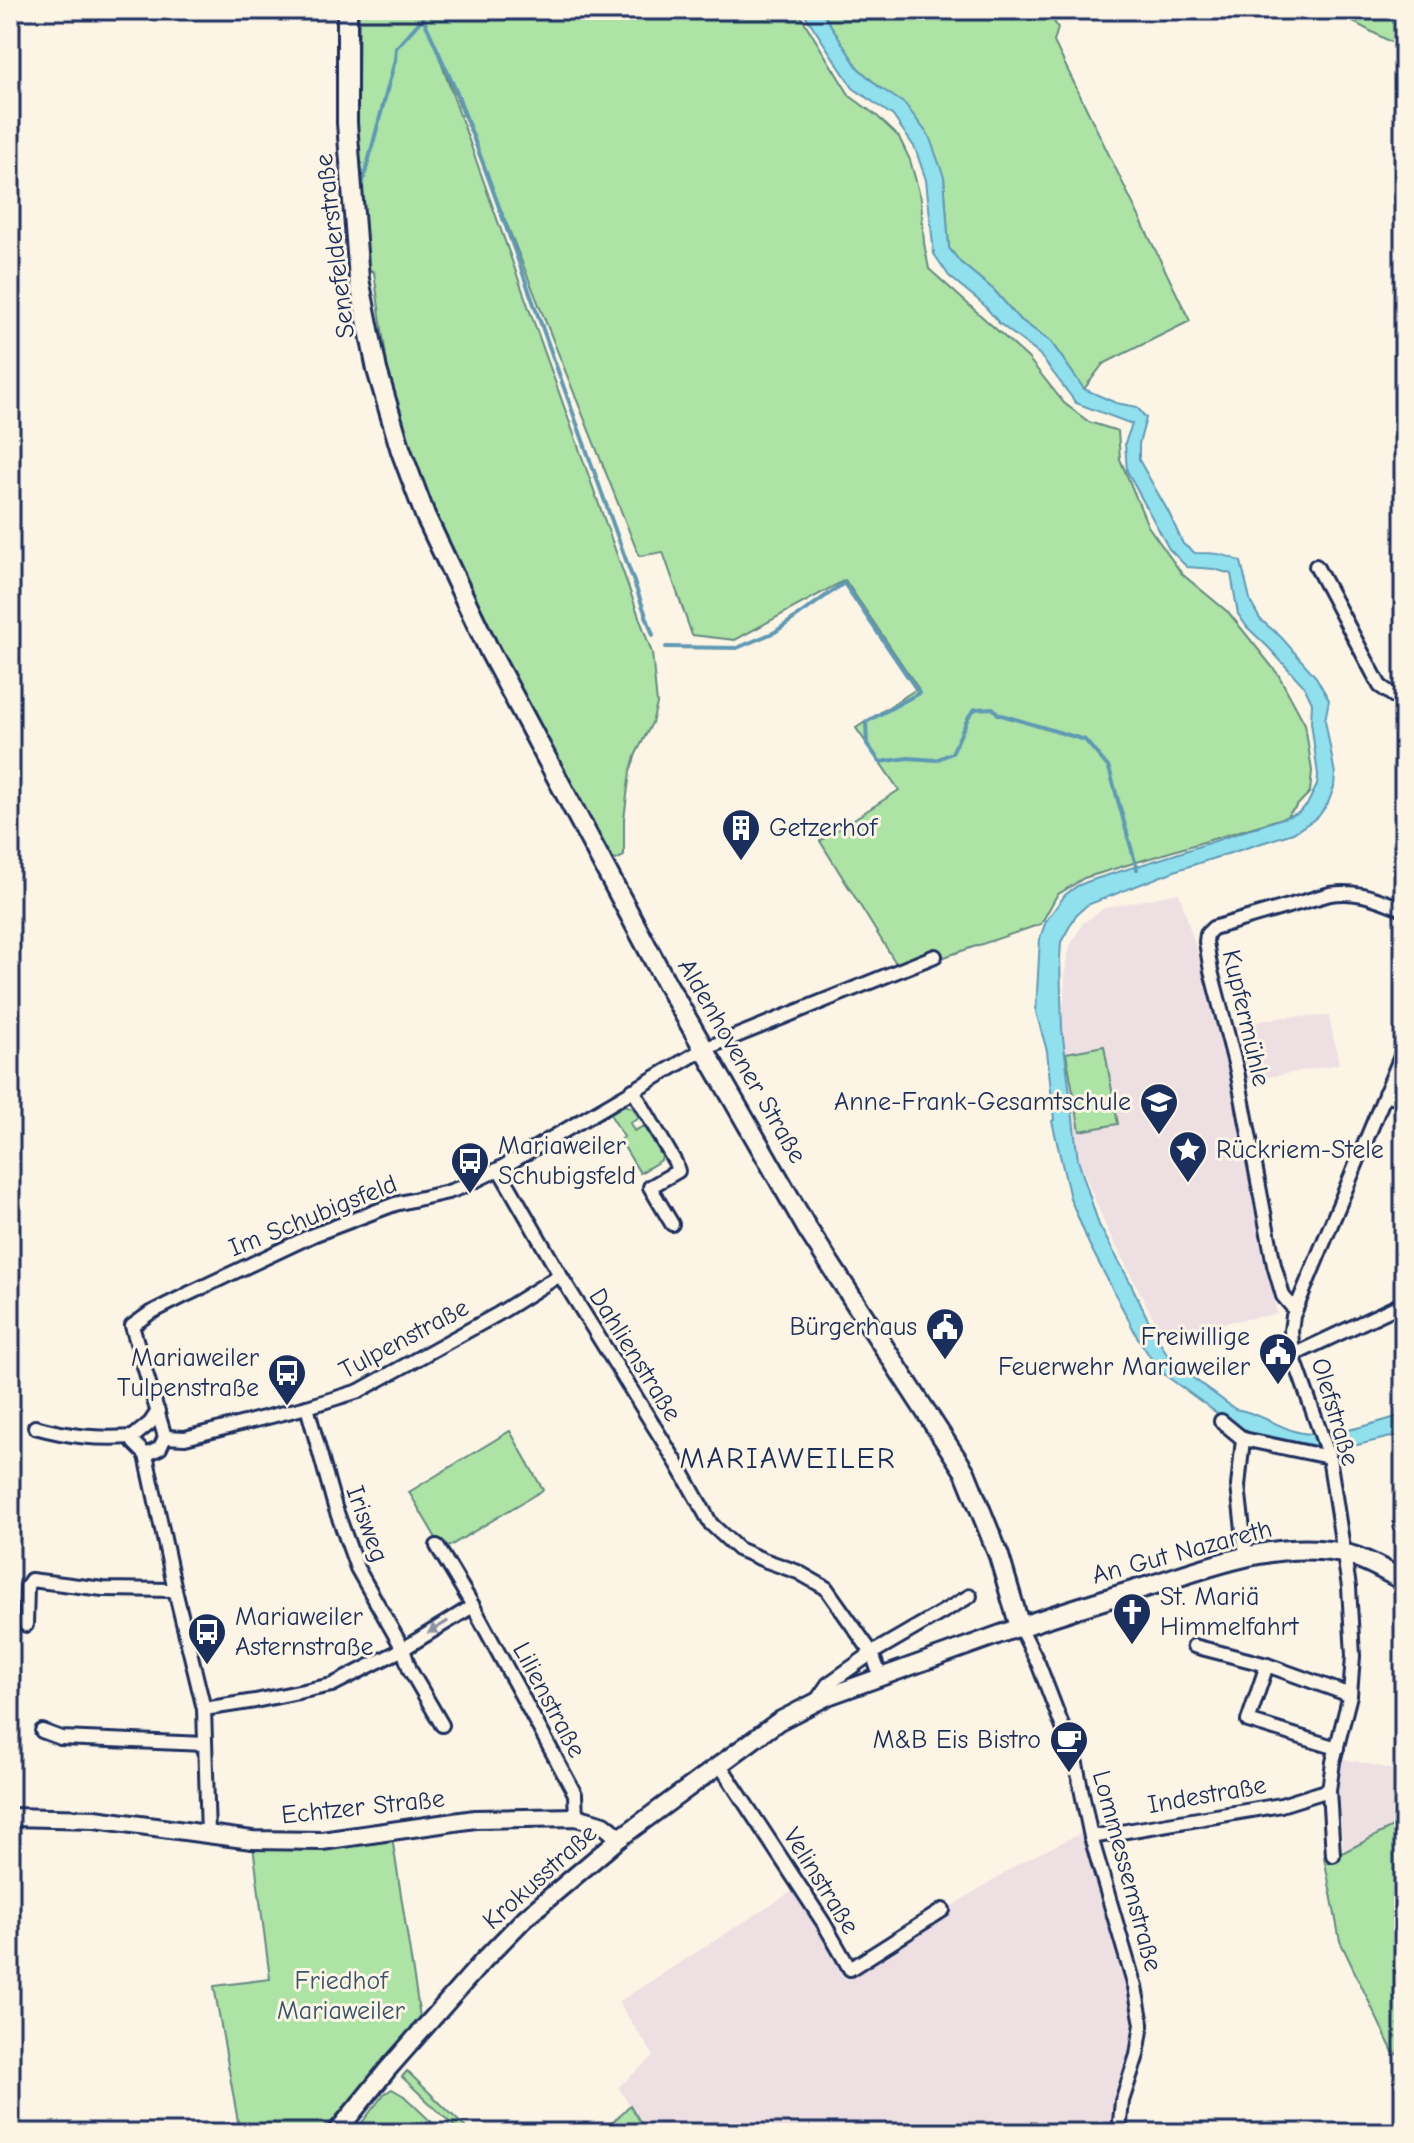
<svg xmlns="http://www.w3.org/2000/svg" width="1414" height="2143" font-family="'Comic Neue',sans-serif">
<rect width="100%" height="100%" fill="#fcf5e5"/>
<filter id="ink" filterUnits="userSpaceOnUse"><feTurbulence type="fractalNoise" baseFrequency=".0125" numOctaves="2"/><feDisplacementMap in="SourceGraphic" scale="16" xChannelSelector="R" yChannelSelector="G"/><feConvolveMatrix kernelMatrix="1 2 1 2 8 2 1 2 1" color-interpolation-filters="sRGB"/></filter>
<g filter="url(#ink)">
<g fill="#eee0e2">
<path d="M1179,893L1214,1005L1238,1112L1277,1314L1161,1333L1106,1227L1079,1160L1062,1030L1066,964L1070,946L1083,923L1104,908Z"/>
<path d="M1329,1016L1339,1064L1247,1081L1237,1025L1284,1017Z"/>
<path d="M1340,1758L1404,1772V1821L1344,1852L1337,1786Z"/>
<path d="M1083,1832L1131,1988L1136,2024L1131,2055L1115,2099L1110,2131L1108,2133H647L618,2087L654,2056L618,2002L796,1889L848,1972L1018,1864Z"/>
</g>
<g fill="#ade3a5" stroke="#648982" stroke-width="2">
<path d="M359,10H797L850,96L877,116L899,137L910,160L921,199L924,243L929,269L1028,358L1064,403L1089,422L1118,431L1120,459L1148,526L1182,574L1229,613L1278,674L1305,724L1312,771L1310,792L1286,817L1084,878L1057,895L1041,924L947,956L904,974L897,965L820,841L899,790L856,728L918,688L845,580L735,640L692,635L663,552L639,556L431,34L652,653L657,704L652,723L636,754L630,772L624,819V856L616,860L608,856L494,640L436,523L389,379L374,272L368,269L357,166Z"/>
<path d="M821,10H1047L1058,28L1054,42L1190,321L1103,364L1084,389L1051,342L1018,318L994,290L961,263L949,248L944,177L879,87L858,68Z"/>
<path d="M1334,10H1404V49L1338,14Z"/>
<path d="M1104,1046L1118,1124L1080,1131L1066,1053Z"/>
<path d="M624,1105L633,1108L639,1118L630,1123L634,1131L644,1126L662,1156L661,1160L640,1173L620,1140L624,1137L610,1114Z"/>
<path d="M510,1431L543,1490L443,1550L409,1492Z"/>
<path d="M1404,1821V2058L1393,2052L1340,1941L1324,1857L1344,1852Z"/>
<path d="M392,1837L420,2017L322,2133H240L214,1986L270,1979L253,1846Z"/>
<path d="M407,2071L471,2133H461L402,2077Z"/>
<path d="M392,2089L404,2096L443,2133H354L384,2094Z"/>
<path d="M630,2105L645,2130L641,2133H602Z"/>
</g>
<path fill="#90e0ee" stroke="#6199b4" stroke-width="2" d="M802,10H821L858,68L879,87L905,104L929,136L944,177L949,248L961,263L994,290L1018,318L1051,342L1084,389L1116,403L1137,407L1146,418L1139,444V460L1169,513L1183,544L1195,553C1213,553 1225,553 1241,562L1251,603L1260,619L1281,637L1316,677L1329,700L1325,720L1335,774L1334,787L1328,803L1318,817L1293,833L1177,870L1087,905L1076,915L1061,942L1060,959L1062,1029L1078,1160L1099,1225L1129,1280L1153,1330L1167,1354L1181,1369L1235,1409C1256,1412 1274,1424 1294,1431C1326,1441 1372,1423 1404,1415V1434L1336,1450L1306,1452L1251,1433L1225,1419L1165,1375L1154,1363L1138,1338L1089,1244L1070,1198L1052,1121L1054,1120L1047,1051L1036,1012L1040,938L1046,921L1065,895L1077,886L1092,880L1173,855L1298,813L1307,805L1317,785L1318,775L1311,722L1312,703L1304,686L1268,647L1247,627L1238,614L1231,574L1214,569L1187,567L1169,549L1127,471L1125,443L1132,424L1076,403L1039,354L999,323L983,304L949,276L934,254L926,180L915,148L893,116L853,88Z"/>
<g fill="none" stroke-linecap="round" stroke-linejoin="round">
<g stroke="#6199b4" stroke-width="4">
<path d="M423,18L457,93L491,185L653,635"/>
<path d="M361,189L395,60L396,48L423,18L424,10"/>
<path d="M666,647L737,648L775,632L844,583L919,693L866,722L867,744L880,762L908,758L936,760L952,753L969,716L975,709L993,708L998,714L1085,740L1109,768L1137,869"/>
</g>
<g stroke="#1b2f5e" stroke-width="18">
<g id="minor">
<path d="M1316,566L1380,686L1404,703"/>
<path d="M633,1090L675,1162L678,1171L650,1187L672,1224"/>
<path d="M1385,1093L1404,1101"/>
<path d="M499,1169L560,1275L678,1465L711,1524L738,1549L764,1560L798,1572L826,1588L872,1653L880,1676"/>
<path d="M1295,1310L1283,1296L1274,1265L1237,1071L1211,971L1206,942L1207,934L1213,928L1330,894C1360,890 1376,899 1404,909"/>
<path d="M1293,1355L1404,1303"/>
<path d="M307,1407L335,1507L357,1568L403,1649L410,1670L442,1725"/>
<path d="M1221,1421L1243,1439L1329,1457"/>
<path d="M35,1427C71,1437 96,1439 133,1437"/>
<path d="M165,1437L185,1438L307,1407L359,1391L498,1314L560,1275"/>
<path d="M1243,1439L1238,1486L1246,1556"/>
<path d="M146,1455L134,1443L133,1437L150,1423L158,1411"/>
<path d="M437,1546L473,1606L575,1794L576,1817"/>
<path d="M26,1625L27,1586L31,1580L103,1589L175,1590"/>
<path d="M1020,1627L1038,1663L1075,1759L1091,1837L1135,1987L1142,2024L1137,2055L1122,2101L1119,2133"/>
<path d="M1194,1646L1267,1665L1350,1695"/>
<path d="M1267,1665L1248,1721L1337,1748"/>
<path d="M817,1700L828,1684L872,1653L970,1596"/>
<path d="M204,1709L255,1701L332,1685L403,1649L473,1606"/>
<path d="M42,1731L61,1738L205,1744"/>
<path d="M720,1765L823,1922L850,1969L943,1910"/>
<path d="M208,1834L204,1709L175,1590L146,1455L160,1448L165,1437L132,1326L150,1313L188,1294L313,1235L395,1204L448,1192L462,1187L499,1169L704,1049L935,956"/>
<path d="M1091,1837L1281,1805L1329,1790"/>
<path d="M1333,1855L1329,1790L1333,1762L1350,1695L1353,1656L1349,1587L1329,1457L1293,1355L1291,1331L1293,1316L1404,1049"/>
</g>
</g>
<g stroke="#1b2f5e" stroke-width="22">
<g id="tertiary">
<path d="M10,1817L95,1819L252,1840L322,1841L475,1819L576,1817L604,1825L620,1838"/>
<path d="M336,2133L387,2070L483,1961L525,1918L620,1838L779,1721L828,1696L1020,1627"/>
</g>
</g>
<g stroke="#1b2f5e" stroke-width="24">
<path id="secondary" d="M347,10V123L359,279L377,370L401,451L425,515L490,652L664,979L808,1230L965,1472L999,1556L1020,1627C1063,1612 1106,1599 1149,1586C1212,1566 1275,1540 1342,1553C1364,1558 1384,1570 1404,1581"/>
</g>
<use href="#minor" stroke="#fcf5e5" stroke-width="12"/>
<use href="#tertiary" stroke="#fcf5e5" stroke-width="16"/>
<use href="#secondary" stroke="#fcf5e5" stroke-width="18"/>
</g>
<defs><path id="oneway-solid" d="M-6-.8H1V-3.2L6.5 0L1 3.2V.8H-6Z" transform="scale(2)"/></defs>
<use fill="#8c92a2" href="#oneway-solid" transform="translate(438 1627) rotate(149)"/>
</g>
<defs>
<g id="building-pin" transform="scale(2)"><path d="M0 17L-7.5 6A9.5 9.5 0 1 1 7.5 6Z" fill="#1b2f5e" stroke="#fcf5e5"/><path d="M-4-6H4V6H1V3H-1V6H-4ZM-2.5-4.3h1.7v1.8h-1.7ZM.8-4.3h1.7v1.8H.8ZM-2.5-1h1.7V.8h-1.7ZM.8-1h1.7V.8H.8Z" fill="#fff"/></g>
<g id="school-pin" transform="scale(2)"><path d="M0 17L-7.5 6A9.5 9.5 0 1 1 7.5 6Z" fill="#1b2f5e" stroke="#fcf5e5"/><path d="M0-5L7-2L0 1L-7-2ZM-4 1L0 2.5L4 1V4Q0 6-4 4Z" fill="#fff"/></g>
<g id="sight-pin" transform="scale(2)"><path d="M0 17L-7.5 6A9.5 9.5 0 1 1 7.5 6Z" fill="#1b2f5e" stroke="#fcf5e5"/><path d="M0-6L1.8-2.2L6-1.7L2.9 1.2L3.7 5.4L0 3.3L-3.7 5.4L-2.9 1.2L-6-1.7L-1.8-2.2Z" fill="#fff"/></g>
<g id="bus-pin" transform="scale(2)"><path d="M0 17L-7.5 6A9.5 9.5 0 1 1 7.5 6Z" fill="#1b2f5e" stroke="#fcf5e5"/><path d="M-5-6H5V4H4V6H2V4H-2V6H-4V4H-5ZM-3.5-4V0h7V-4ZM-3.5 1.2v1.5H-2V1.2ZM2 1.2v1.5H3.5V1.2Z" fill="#fff"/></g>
<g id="civic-pin" transform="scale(2)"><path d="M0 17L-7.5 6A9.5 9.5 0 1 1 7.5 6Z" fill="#1b2f5e" stroke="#fcf5e5"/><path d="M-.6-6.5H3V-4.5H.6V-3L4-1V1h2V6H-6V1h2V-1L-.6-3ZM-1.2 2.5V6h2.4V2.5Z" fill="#fff"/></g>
<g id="church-pin" transform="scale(2)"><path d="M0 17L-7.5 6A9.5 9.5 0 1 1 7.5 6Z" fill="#1b2f5e" stroke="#fcf5e5"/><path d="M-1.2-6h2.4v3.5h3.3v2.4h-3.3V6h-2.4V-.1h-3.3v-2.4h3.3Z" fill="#fff"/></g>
<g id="cafe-pin" transform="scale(2)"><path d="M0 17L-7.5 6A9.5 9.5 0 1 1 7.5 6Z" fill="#1b2f5e" stroke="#fcf5e5"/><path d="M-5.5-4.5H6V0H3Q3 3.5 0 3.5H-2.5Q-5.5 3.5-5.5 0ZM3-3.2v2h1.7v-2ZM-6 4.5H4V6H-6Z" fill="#fff"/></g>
</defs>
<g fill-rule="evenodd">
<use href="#building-pin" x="741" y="828"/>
<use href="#school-pin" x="1159" y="1102"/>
<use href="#sight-pin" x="1188" y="1150"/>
<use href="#bus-pin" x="470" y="1161"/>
<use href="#civic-pin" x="945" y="1327"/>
<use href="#civic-pin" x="1278" y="1352"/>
<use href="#bus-pin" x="287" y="1373"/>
<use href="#church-pin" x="1132" y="1612"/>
<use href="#bus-pin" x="207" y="1632"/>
<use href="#cafe-pin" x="1069" y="1740"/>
</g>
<g text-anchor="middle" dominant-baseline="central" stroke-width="6" stroke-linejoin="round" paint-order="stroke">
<g font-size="26" fill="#1b2f5e" stroke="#fcf5e5">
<text transform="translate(335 246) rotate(-97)">Senefelderstraße</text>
<text transform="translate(1246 1018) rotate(77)">Kupfermühle</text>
<text transform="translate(742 1061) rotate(60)">Aldenhovener Straße</text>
<text transform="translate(313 1216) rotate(-22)">Im Schubigsfeld</text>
<text transform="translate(404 1339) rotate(-28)">Tulpenstraße</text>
<text transform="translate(635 1355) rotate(58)">Dahlienstraße</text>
<text transform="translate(1335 1412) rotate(73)">Olefstraße</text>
<text transform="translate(367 1524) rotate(70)">Irisweg</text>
<text transform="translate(1182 1552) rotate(-15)">An Gut Nazareth</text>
<text transform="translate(549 1700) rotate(62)">Lilienstraße</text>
<text transform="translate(1207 1795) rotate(-10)">Indestraße</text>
<text transform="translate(363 1807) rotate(-6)">Echtzer Straße</text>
<text transform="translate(1127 1871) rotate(75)">Lommessemstraße</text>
<text transform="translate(540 1877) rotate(-42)">Krokusstraße</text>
<text transform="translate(821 1881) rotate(58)">Velinstraße</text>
</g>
<g font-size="26" fill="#1b2f5e" stroke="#fcf5e5" text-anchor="start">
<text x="769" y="828">Getzerhof</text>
<text x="1131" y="1102" text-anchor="end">Anne-Frank-Gesamtschule</text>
<text x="498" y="1146">Mariaweiler<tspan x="498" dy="30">Schubigsfeld</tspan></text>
<text x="1216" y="1150">Rückriem-Stele</text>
<text x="917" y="1327" text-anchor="end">Bürgerhaus</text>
<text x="1250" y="1337" text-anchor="end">Freiwillige<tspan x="1250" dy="30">Feuerwehr Mariaweiler</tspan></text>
<text x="259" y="1358" text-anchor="end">Mariaweiler<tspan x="259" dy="30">Tulpenstraße</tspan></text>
<text x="1160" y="1597">St. Mariä<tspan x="1160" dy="30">Himmelfahrt</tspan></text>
<text x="235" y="1617">Mariaweiler<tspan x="235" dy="30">Asternstraße</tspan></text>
<text x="1041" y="1740" text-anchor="end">M&amp;B Eis Bistro</text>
</g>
<g font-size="26" fill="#38536c" stroke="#fcf5e5">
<text x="341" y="1981">Friedhof<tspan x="341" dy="30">Mariaweiler</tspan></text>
</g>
<g font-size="30" letter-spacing="2" fill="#1b2f5e" stroke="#fcf5e5">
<text x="788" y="1458">MARIAWEILER</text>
</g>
</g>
<rect width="1414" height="2143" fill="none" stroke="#fcf5e5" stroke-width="40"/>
<rect x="20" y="20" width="1374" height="2103" fill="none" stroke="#1b2f5e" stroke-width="3" filter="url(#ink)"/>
</svg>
